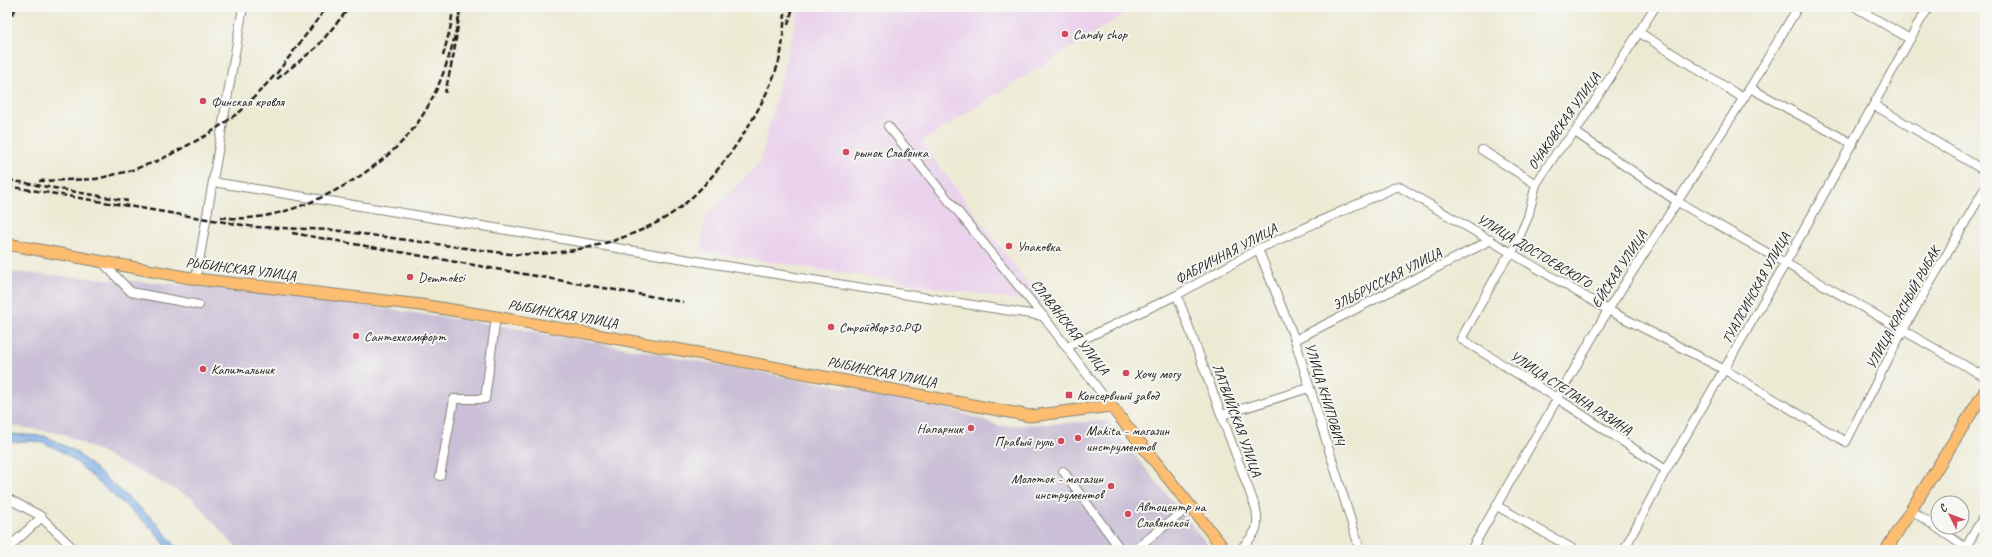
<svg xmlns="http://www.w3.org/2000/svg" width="1992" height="557" font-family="Caveat,sans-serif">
<rect width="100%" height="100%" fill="#f6f6f2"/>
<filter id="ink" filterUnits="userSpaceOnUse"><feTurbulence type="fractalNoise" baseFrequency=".025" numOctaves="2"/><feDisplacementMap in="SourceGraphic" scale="8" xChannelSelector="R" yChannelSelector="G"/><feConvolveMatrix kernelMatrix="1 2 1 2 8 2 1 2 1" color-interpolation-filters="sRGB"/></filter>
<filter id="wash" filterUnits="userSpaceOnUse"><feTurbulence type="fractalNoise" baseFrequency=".012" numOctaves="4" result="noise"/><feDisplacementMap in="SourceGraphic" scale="16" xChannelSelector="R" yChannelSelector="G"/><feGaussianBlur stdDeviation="0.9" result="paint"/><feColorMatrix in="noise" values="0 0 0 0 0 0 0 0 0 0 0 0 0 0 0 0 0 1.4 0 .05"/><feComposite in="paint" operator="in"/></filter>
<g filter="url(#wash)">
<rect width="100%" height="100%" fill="#edead4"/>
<path fill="#ead1ec" d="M799,7H1135L921,142L1043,304L701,251L705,218L760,162Z"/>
<path fill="#cabfd6" d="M7,272L200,286L307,297L509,327L932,403L1000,426L1107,421L1212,550H238L192,498L64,434L7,425Z"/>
<path fill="#7cade7" stroke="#4c6482" d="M7,434L45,436L75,451L154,520L179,550H169C152,526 128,508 105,488C84,470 66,448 38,442C28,440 17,442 7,443Z"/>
</g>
<g filter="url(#ink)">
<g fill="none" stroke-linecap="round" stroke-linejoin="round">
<g stroke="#848378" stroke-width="10">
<g id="minor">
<path d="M1655,7L1575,132L1557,152L1536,184L1528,217L1512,253L1504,262L1461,339L1557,398L1666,470"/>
<path d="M1855,7L1910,39"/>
<path d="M1640,33L1743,98"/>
<path d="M1750,88L1853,144"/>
<path d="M1874,105L1985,171"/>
<path d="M888,126L1043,316L1111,406"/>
<path d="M1575,132L1678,202L1985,377"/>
<path d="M1482,150L1536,184"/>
<path d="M213,182L825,282L1043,316"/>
<path d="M1258,249L1295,340L1360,550"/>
<path d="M102,262L131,292L199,305"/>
<path d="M196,279L243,7"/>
<path d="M1177,295L1256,509C1260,531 1254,534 1240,550"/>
<path d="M1295,340L1491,240"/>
<path d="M1067,347L1177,295L1258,249L1398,186L1608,310L1725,370L1846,442L1903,330L1985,188"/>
<path d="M1222,415L1309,388"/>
<path d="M1063,471L1121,550"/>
<path d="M440,476L454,399H485L496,317"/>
<path d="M7,498L39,515L75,550"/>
<path d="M1497,506L1575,550"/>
<path d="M1911,510L1969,550"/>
<path d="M1966,547L1985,514"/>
<path d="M7,549L42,517"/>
<path d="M1134,550L1190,506"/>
<path d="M1471,550L1608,310L1750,88L1798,7"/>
<path d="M1624,550L1666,470L1785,264L1920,21L1929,7"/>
</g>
</g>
<g stroke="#848378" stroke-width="13">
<g id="major">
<path d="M7,244L196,279L421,305L496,317L720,357L1030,416L1111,406L1225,550"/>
<path d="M1886,550L1985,391"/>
</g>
</g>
<use href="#minor" stroke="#fff" stroke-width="8"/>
<use href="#major" stroke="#fcbd6f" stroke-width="11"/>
<g stroke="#1c1c1c" stroke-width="2.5" stroke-dasharray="6 3" stroke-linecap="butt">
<path d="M459,17L460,7"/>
<path d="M7,22L17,7"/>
<path d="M788,25L793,7"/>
<path d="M443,56L451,25L453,7"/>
<path d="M277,79L317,47L350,7"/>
<path d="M8,180L128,201"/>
<path d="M39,181L96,179L129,171L160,160L207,135L241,111L277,73L327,7"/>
<path d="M7,186L255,227L333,230L510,254C564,256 618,245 665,218C711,191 764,112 779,61C784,44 783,25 786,7"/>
<path d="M221,217C282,227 370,180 409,134C436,102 451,57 459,17L454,53L445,93"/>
<path d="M292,233L683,302"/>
</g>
</g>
</g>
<g fill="#d1495b" stroke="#f6f6f2" stroke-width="1.5">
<circle cx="1065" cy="34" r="4"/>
<circle cx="203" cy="101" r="4"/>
<circle cx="846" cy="152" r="4"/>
<circle cx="1009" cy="246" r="4"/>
<circle cx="410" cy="277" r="4"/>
<circle cx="831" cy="327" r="4"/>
<circle cx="356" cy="336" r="4"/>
<circle cx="203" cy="369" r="4"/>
<circle cx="1126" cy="373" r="4"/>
<rect x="1065" y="391" width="8" height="8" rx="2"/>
<circle cx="971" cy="428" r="4"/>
<circle cx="1078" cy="438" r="4"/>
<circle cx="1061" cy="441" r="4"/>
<circle cx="1111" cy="486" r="4"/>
<circle cx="1128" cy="514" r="4"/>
</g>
<g text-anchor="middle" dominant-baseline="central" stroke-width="4" stroke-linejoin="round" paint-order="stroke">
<g font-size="14" fill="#1c1c1c" stroke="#f6f6f2" text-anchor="start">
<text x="1073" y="34">Candy shop</text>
<text x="211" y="101">Финская кровля</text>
<text x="854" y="152">рынок Славянка</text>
<text x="1017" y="246">Упаковка</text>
<text x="418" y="277">Demmoksi</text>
<text x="839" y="327">Стройдвор30.РФ</text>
<text x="364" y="336">Сантехкомфорт</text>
<text x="211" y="369">Капитальник</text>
<text x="1134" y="373">Хочу могу</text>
<text x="1077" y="395">Консервный завод</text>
<text x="963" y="428" text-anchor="end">Напарник</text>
<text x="1086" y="430">Makita - магазин<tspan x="1086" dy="16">инструментов</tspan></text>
<text x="1053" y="441" text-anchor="end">Правый руль</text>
<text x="1103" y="478" text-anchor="end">Молоток - магазин<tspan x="1103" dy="16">инструментов</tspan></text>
<text x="1136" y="506">Автоцентр на<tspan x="1136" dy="16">Славянской</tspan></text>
</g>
<g font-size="14" fill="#1c1c1c" stroke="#f6f6f2">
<text transform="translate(1564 121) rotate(-55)">ОЧАКОВСКАЯ УЛИЦА</text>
<text transform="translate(1534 251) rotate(31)">УЛИЦА ДОСТОЕВСКОГО</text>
<text transform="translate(1226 254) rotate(-28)">ФАБРИЧНАЯ УЛИЦА</text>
<text transform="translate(241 269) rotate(7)">РЫБИНСКАЯ УЛИЦА</text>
<text transform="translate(1619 269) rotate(-57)">ЕЙСКАЯ УЛИЦА</text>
<text transform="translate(1387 279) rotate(-27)">ЭЛЬБРУССКАЯ УЛИЦА</text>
<text transform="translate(1756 288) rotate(-61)">ТУАПСИНСКАЯ УЛИЦА</text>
<text transform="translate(1903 308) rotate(-61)">УЛИЦА КРАСНЫЙ РЫБАК</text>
<text transform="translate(563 314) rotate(10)">РЫБИНСКАЯ УЛИЦА</text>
<text transform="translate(1070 327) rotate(52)">СЛАВЯНСКАЯ УЛИЦА</text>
<text transform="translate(882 372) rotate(11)">РЫБИНСКАЯ УЛИЦА</text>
<text transform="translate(1571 393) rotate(33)">УЛИЦА СТЕПАНА РАЗИНА</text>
<text transform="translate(1325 394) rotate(73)">УЛИЦА КНИПОВИЧ</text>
<text transform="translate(1237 420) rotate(70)">ЛАТВИЙСКАЯ УЛИЦА</text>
</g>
</g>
<rect width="1992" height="557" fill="none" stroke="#f6f6f2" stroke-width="24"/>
<g transform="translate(1950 515) rotate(312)"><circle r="19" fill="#f6f6f2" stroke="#9f9f9c"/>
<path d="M0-3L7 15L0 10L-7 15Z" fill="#d1495b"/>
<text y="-6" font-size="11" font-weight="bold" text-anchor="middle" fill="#1c1c1c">С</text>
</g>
</svg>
